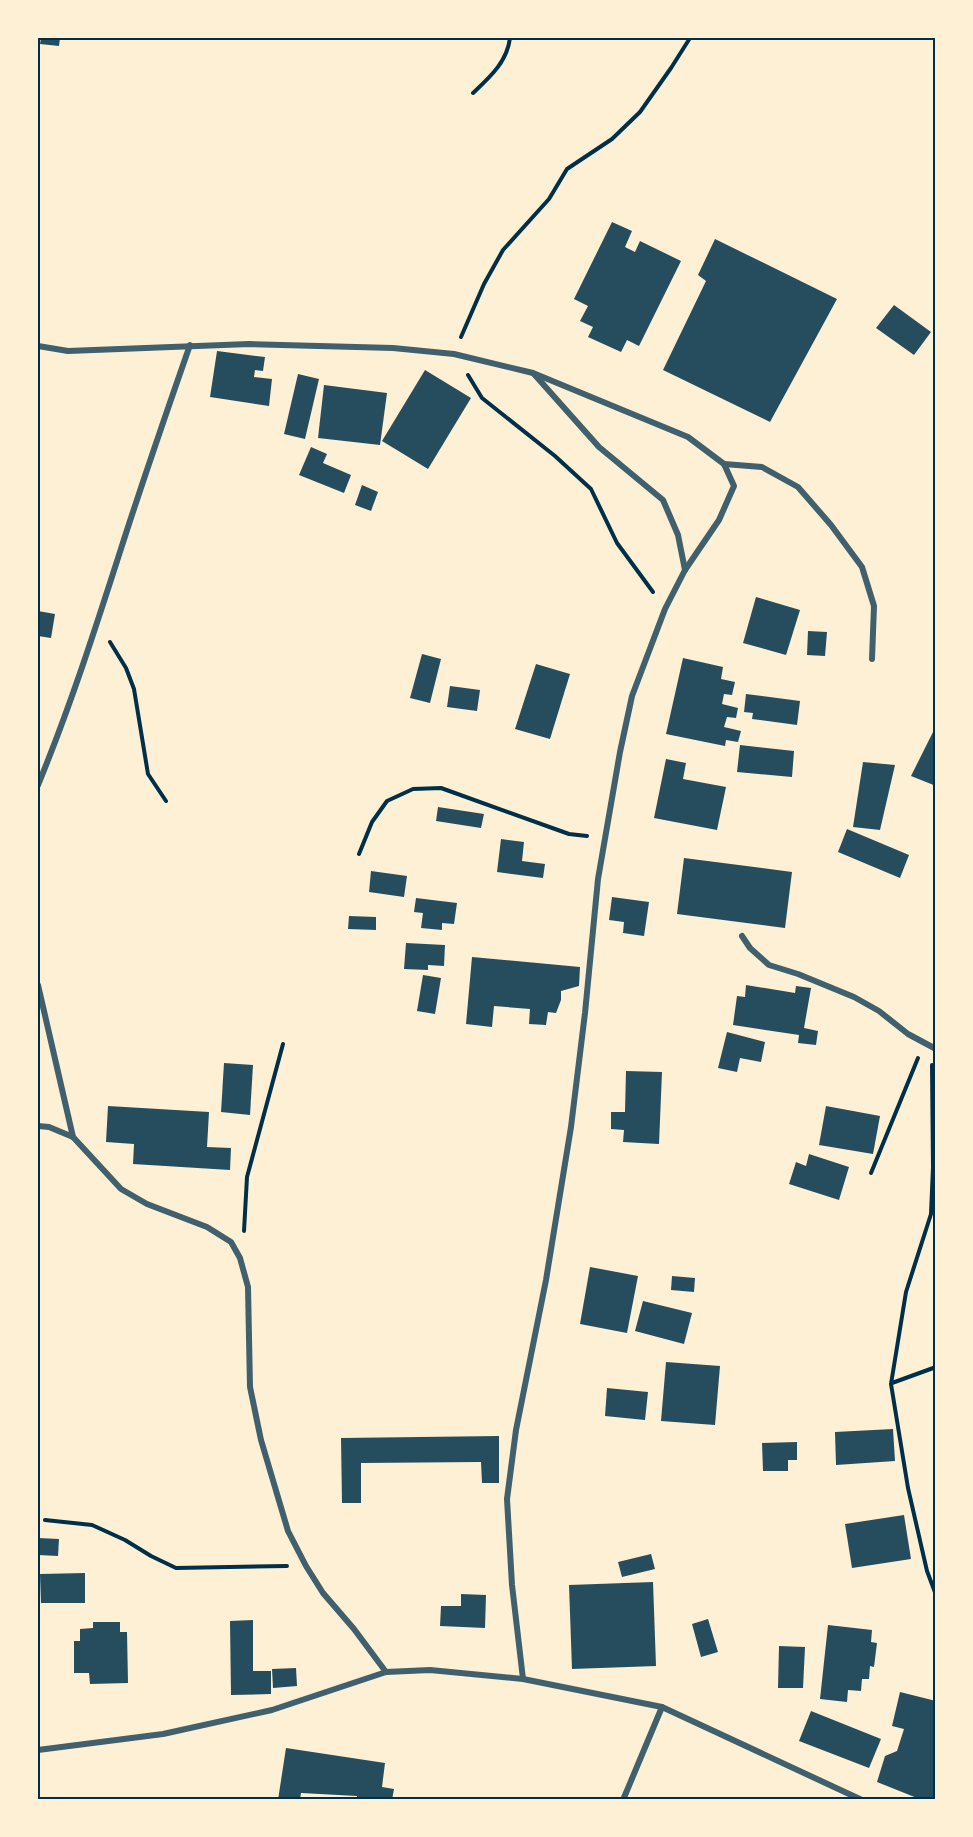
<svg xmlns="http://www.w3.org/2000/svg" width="973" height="1837" font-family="'Work Sans',sans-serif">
<rect width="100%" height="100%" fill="#fdf0d5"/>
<g fill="#264d5e">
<path d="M41,38H60L59,46L40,44Z"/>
<path d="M612,222L632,231L625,247L635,252L640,241L681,261L639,346L627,340L621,352L588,337L593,327L580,321L588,306L574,299Z"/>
<path d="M715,239L837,299L770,422L663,370L706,281L698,275Z"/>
<path d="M894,305L931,332L914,355L876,328Z"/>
<path d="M217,351L265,357L263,371L255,370L254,377L272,379L269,406L210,397Z"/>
<path d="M425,370L471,398L428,469L382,441Z"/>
<path d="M298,374L319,379L305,439L284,434Z"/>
<path d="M324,385L387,393L380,445L318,438Z"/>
<path d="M311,447L327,454L323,463L351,475L344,493L299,475Z"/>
<path d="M362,485L378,492L371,511L355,505Z"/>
<path d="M756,597L800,610L786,655L743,643Z"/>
<path d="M38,611L55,614L51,638L38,636Z"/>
<path d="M808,631L827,632L825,656L807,655Z"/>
<path d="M422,654L441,659L430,703L410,698Z"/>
<path d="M683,658L723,667L721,679L735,682L732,695L724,694L722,704L738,708L736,718L727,717L724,727L741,731L738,742L726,740L725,746L666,734Z"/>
<path d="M536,664L570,674L550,739L515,729Z"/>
<path d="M450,686L480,690L477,711L447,707Z"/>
<path d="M746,694L800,701L797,725L752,719L753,713L744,712Z"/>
<path d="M936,726V786L911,776Z"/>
<path d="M740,745L794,751L792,777L737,772Z"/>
<path d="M666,759L686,763L683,779L726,787L717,830L654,818Z"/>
<path d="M863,762L895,765L880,830L853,827Z"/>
<path d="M438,807L484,814L481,828L436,821Z"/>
<path d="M847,829L909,855L900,878L838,852Z"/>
<path d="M501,839L524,842L522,861L545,864L543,878L497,872Z"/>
<path d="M684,858L792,872L785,928L677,914Z"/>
<path d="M371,871L407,876L404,897L369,892Z"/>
<path d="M612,897L649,902L644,936L623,933L624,922L609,920Z"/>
<path d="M416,898L457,903L454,924L442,923V930L421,928L423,913L414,912Z"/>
<path d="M349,916L376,917V930L348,929Z"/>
<path d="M406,943L445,945L444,966L428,965V970L404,969Z"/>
<path d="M472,957L580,967L579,986L561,991V1000L556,1013L548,1012L546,1025L529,1024L530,1009L494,1006L492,1027L466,1024Z"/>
<path d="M423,975L441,978L435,1014L417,1011Z"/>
<path d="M746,985L795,993L796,986L811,988L804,1028L818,1031L816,1045L798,1043L799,1035L733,1025L737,996L745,997Z"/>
<path d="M727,1032L765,1042L761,1062L740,1058L737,1072L718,1068Z"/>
<path d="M224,1063L253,1065L250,1115L221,1112Z"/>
<path d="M626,1071L662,1072L659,1144L623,1142L624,1130L611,1129V1112H625Z"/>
<path d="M108,1106L209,1112L207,1147L231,1148L230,1170L133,1164L134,1144L106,1142Z"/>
<path d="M826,1106L880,1116L873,1154L819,1145Z"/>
<path d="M809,1154L849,1167L839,1200L789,1184L796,1162L806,1166Z"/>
<path d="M590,1267L638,1276L627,1333L580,1324Z"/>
<path d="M672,1276L695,1278L694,1292L671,1290Z"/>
<path d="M643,1301L692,1313L684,1344L635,1331Z"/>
<path d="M666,1362L720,1366L715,1425L661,1421Z"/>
<path d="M607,1388L648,1392L645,1420L605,1416Z"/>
<path d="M893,1429L895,1461L836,1465L835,1432Z"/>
<path d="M499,1436V1483H482L481,1462L361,1463V1503H342L341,1438Z"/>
<path d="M797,1442V1460H788V1471H763L762,1443Z"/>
<path d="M904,1515L911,1559L852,1568L845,1524Z"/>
<path d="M38,1538L59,1539L58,1556L38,1555Z"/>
<path d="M651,1554L655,1569L622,1577L618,1562Z"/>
<path d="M85,1573V1603H41L40,1574Z"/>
<path d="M653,1582L656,1666L572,1669L569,1585Z"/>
<path d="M461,1594L486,1595L485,1628L440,1626L441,1606H461Z"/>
<path d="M708,1619L718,1652L701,1657L692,1624Z"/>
<path d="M253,1620V1671H271V1694L231,1695L230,1621Z"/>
<path d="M93,1622H120V1632H127L128,1683L90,1684L89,1673H74V1641H80V1629L93,1628Z"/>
<path d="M828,1625L872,1630L871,1642L877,1643L874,1667L870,1666L869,1679H862L861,1691L848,1690L847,1702L820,1699Z"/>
<path d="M779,1646L805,1647L803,1688H778Z"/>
<path d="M296,1668L297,1686L273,1688L272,1669Z"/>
<path d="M900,1692L936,1701V1800H922L877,1782L885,1756L897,1751L904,1729L892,1726Z"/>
<path d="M811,1711L881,1739L869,1768L799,1741Z"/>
<path d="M286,1748L385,1763L382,1787L394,1789L392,1800H357V1796L301,1793L300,1800H278Z"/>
</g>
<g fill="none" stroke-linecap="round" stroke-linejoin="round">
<g stroke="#003049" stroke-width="4">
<path d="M473,93C490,77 507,62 510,38"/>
<path d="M461,337L484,284L503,250L549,199L567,169L612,139L640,112L671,68L690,38"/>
<path d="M468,375L482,398L555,456L591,489L617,543L653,592"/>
<path d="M110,642L126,668L134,689L148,774L166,801"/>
<path d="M359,854L372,822L387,801L413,789L441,788L569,834L587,836"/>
<path d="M932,1065L933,1167L931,1214L906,1292L891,1384L908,1488L927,1571L936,1595"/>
<path d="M871,1173L918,1058"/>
<path d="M244,1231L247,1177L283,1044"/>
<path d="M892,1383L936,1367"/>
<path d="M45,1520L92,1525L125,1540L151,1556L176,1568L287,1566"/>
</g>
<g stroke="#3f606c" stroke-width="6">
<path d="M38,346L68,351L249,344L393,348L454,354L533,373L688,437L724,464L734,486L719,520L685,570L665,609L632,696L620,752L598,879L585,1013L571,1127L546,1280L516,1430L507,1499L512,1585L523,1679"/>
<path d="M534,374L599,447L663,500L678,535L685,570"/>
<path d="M724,464L762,467L798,487L831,525L862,567L874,606L872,659"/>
<path d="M38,785C73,700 100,614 128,527C148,466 169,405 190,345"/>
<path d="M742,936L750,948L769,965L798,974L854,997L879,1011L908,1034L936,1049"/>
<path d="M38,985L73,1137"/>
<path d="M38,1126L49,1127L73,1137L121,1189L147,1204L207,1227L231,1242L240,1258L248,1287L250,1387L261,1440L288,1531L306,1566L323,1593L354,1629L386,1672"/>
<path d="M38,1750L163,1734L272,1710L386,1672L430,1670L523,1679L662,1707L862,1800"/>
<path d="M623,1800L662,1707"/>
</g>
</g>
<rect width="973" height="1837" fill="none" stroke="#fdf0d5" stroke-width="78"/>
<rect x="39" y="39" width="895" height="1759" fill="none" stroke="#003049" stroke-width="2"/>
</svg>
